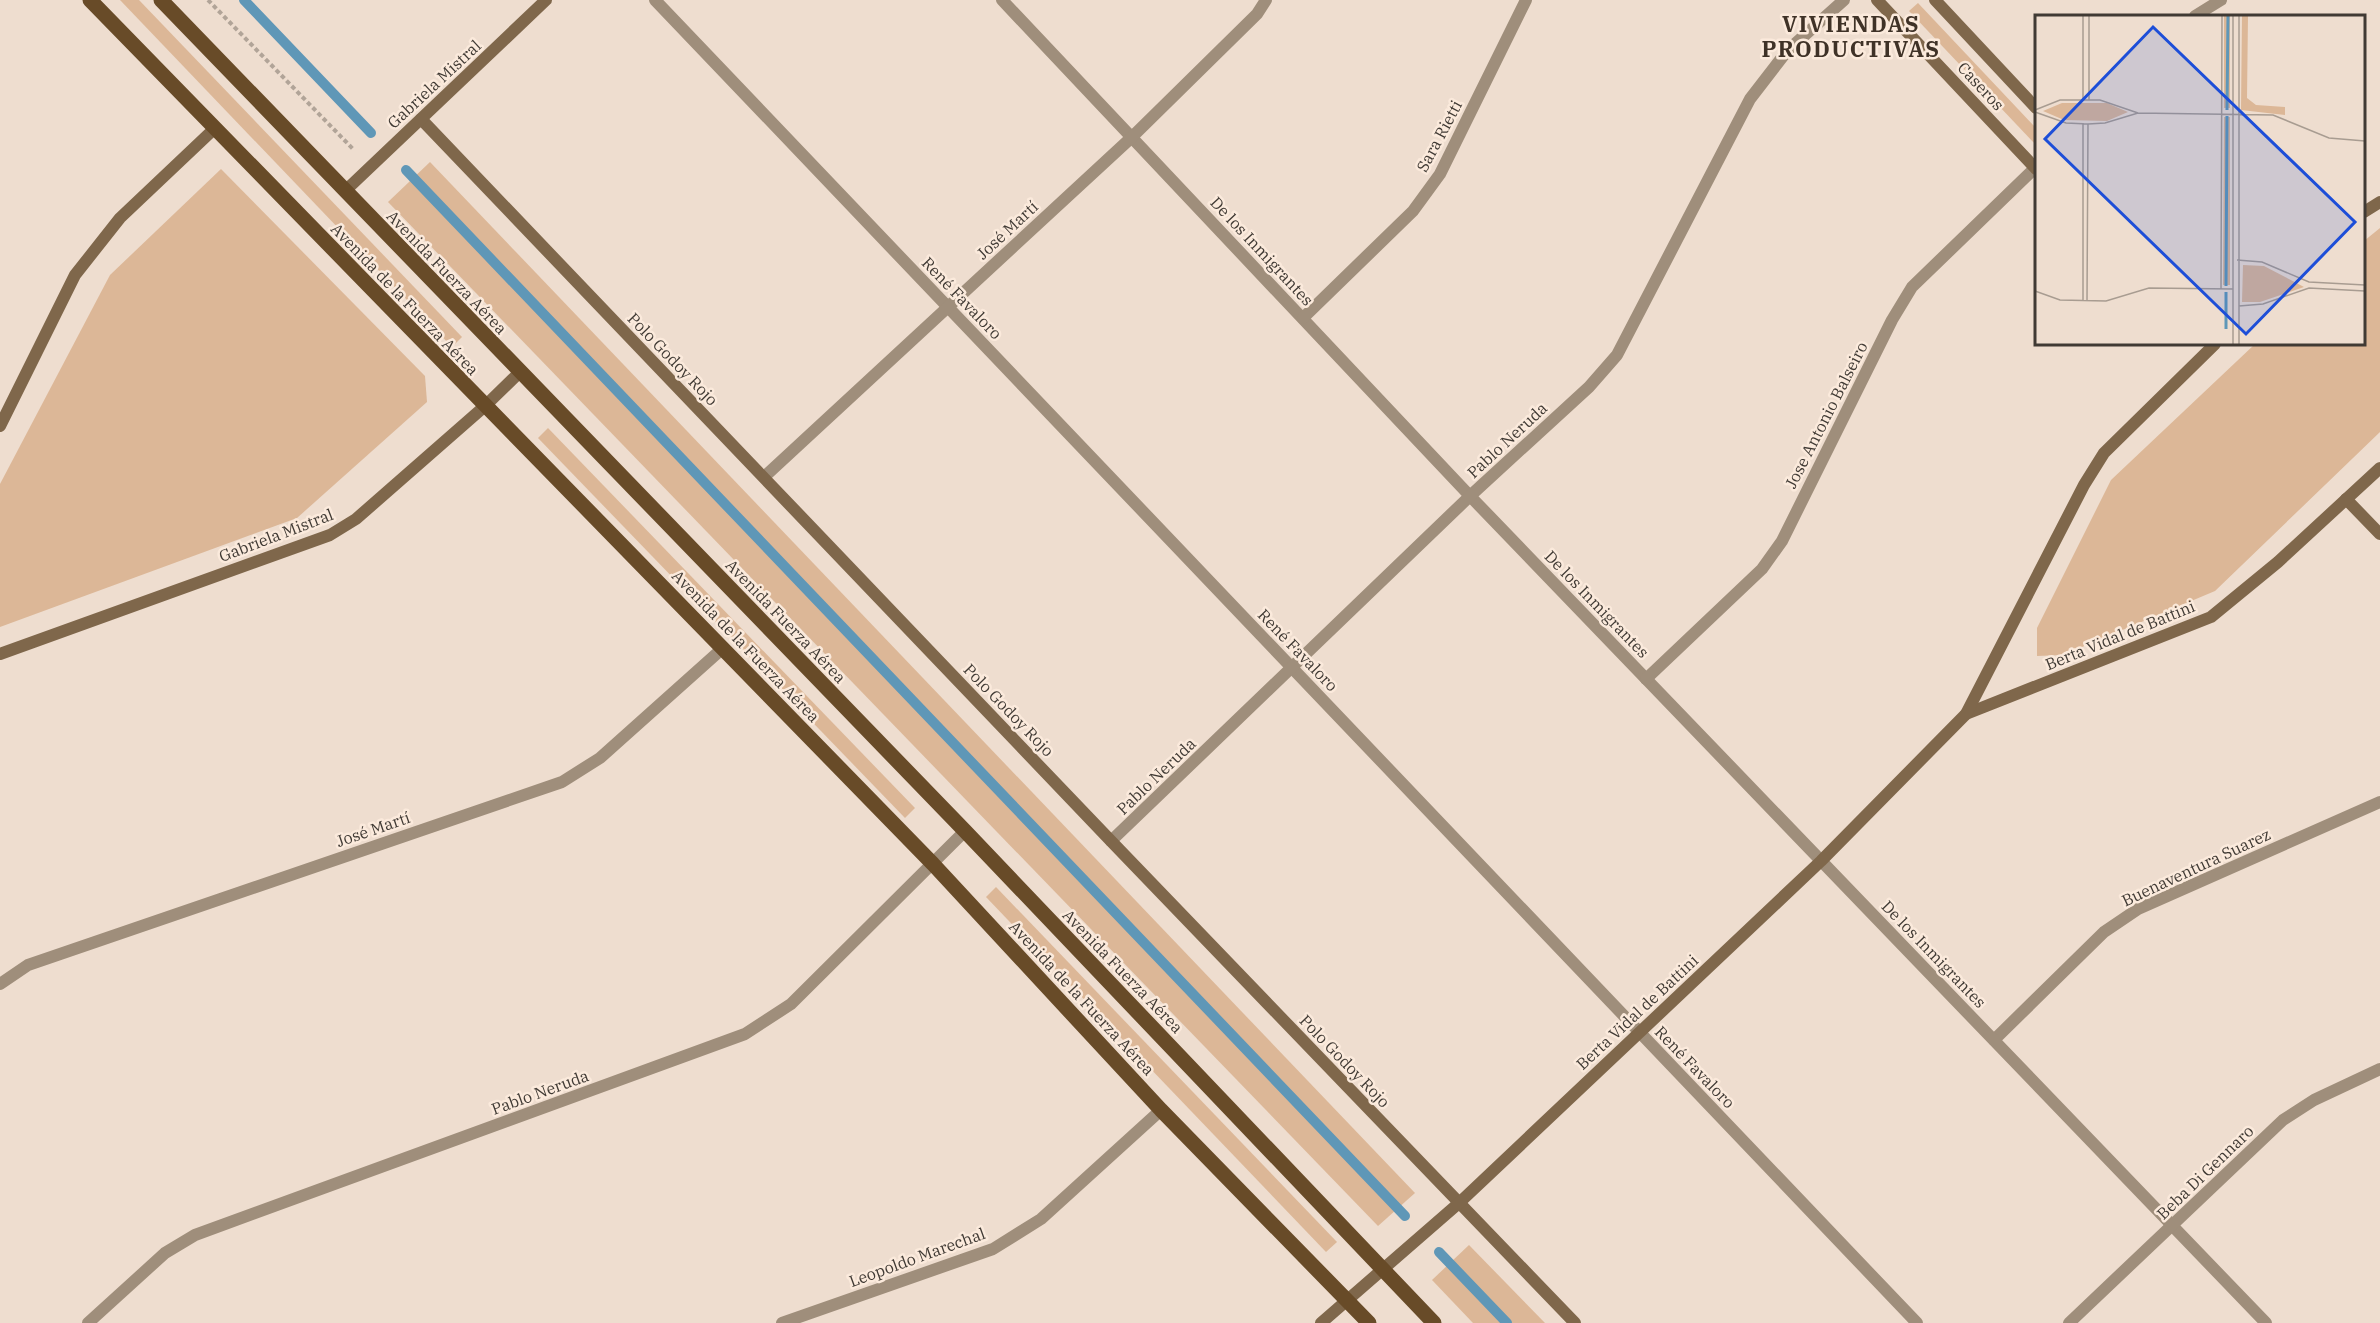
<svg xmlns="http://www.w3.org/2000/svg" width="2380" height="1323" font-family="'IBM Plex Serif',serif">
<rect width="100%" height="100%" fill="#eeddcf"/>
<g fill="#dcb797">
<path d="M120,0H139L462,337L452,347Z"/>
<path d="M1918,3L2036,128V145L1909,11Z"/>
<path d="M430,162L1415,1193L1378,1226L388,202Z"/>
<path d="M221,169L425,376L427,402L297,518L0,627V484L110,275Z"/>
<path d="M2380,228V432L2215,591L2063,655L2037,656V628L2111,480L2255,344H2364V241Z"/>
<path d="M548,428L915,808L905,818L538,438Z"/>
<path d="M996,887L1337,1242L1326,1252L986,897Z"/>
<path d="M1469,1245L1545,1323H1473L1432,1280Z"/>
</g>
<g fill="none" stroke-linecap="round" stroke-linejoin="round">
<g stroke="#5f97b7" stroke-width="10">
<path d="M244,0L371,133"/>
<path d="M406,170L1405,1216"/>
<path d="M1439,1252L1507,1323"/>
</g>
<path stroke="#b1a498" stroke-width="4" stroke-dasharray="4.5 3" stroke-linecap="butt" d="M208,0L353,149"/>
<path stroke="#9f8e7b" stroke-width="12" d="M1994,1040L2104,932L2138,909L2380,802"/>
<g stroke="#9f8e7b" stroke-width="12">
<path d="M655,0L1917,1323"/>
<path d="M1002,0L1470,496L2266,1323"/>
<path d="M2195,16L2221,0"/>
<path d="M1303,318L1413,211L1440,174L1526,0"/>
<path d="M764,477L1132,137L1257,14L1266,0"/>
<path d="M1646,679L1762,569L1782,541L1892,320L1912,287L2036,167"/>
<path d="M1111,841L1470,496L1589,387L1617,355L1750,99L1787,51L1844,0"/>
<path d="M0,984L28,965L562,782L600,758L723,648"/>
<path d="M88,1323L165,1253L195,1235L745,1034L791,1004L965,831"/>
<path d="M782,1323L993,1249L1041,1219L1161,1110"/>
<path d="M2069,1323L2283,1120L2314,1100L2380,1069"/>
</g>
<g stroke="#7f674b" stroke-width="12">
<path d="M1877,0L2036,169"/>
<path d="M1935,0L2036,108"/>
<path d="M421,119L1111,841L1575,1323"/>
<path d="M345,191L546,0"/>
<path d="M2364,212L2380,202"/>
<path d="M0,426L75,275L120,218L214,129"/>
<path d="M2346,499L2380,534"/>
<path d="M0,654L330,535L356,519L485,406L520,372"/>
<path d="M1966,714L2211,617L2278,562L2380,468"/>
<path d="M1321,1323L1459,1203L1821,861L1966,714L2084,485L2104,453L2215,344"/>
</g>
<g stroke="#684b28" stroke-width="15">
<path d="M90,0L933,864L1161,1110L1369,1323"/>
<path d="M161,0L965,831L1434,1323"/>
</g>
</g>
<g text-anchor="middle" dominant-baseline="central" stroke-width="5" stroke-linejoin="round" paint-order="stroke">
<g font-size="16" fill="#403a34" stroke="#fbeadc">
<text transform="translate(434 84) rotate(-43)">Gabriela Mistral</text>
<text transform="translate(1981 86) rotate(47)">Caseros</text>
<text transform="translate(1439 136) rotate(-62)">Sara Rietti</text>
<text transform="translate(1007 230) rotate(-43)">José Martí</text>
<text transform="translate(1262 251) rotate(47)">De los Inmigrantes</text>
<text transform="translate(447 272) rotate(46)">Avenida Fuerza Aérea</text>
<text transform="translate(962 298) rotate(46)">René Favaloro</text>
<text transform="translate(405 299) rotate(46)">Avenida de la Fuerza Aérea</text>
<text transform="translate(673 359) rotate(46)">Polo Godoy Rojo</text>
<text transform="translate(1826 415) rotate(-63)">Jose Antonio Balseiro</text>
<text transform="translate(1507 440) rotate(-43)">Pablo Neruda</text>
<text transform="translate(276 535) rotate(-21)">Gabriela Mistral</text>
<text transform="translate(1597 604) rotate(46)">De los Inmigrantes</text>
<text transform="translate(786 621) rotate(46)">Avenida Fuerza Aérea</text>
<text transform="translate(2120 635) rotate(-22)">Berta Vidal de Battini</text>
<text transform="translate(746 646) rotate(46)">Avenida de la Fuerza Aérea</text>
<text transform="translate(1298 650) rotate(46)">René Favaloro</text>
<text transform="translate(1009 710) rotate(46)">Polo Godoy Rojo</text>
<text transform="translate(1156 776) rotate(-44)">Pablo Neruda</text>
<text transform="translate(373 829) rotate(-19)">José Martí</text>
<text transform="translate(2196 867) rotate(-25)">Buenaventura Suarez</text>
<text transform="translate(1934 954) rotate(46)">De los Inmigrantes</text>
<text transform="translate(1123 971) rotate(46)">Avenida Fuerza Aérea</text>
<text transform="translate(1082 998) rotate(47)">Avenida de la Fuerza Aérea</text>
<text transform="translate(1637 1012) rotate(-43)">Berta Vidal de Battini</text>
<text transform="translate(1345 1061) rotate(46)">Polo Godoy Rojo</text>
<text transform="translate(1695 1067) rotate(46)">René Favaloro</text>
<text transform="translate(540 1092) rotate(-20)">Pablo Neruda</text>
<text transform="translate(2205 1172) rotate(-44)">Beba Di Gennaro</text>
<text transform="translate(917 1257) rotate(-20)">Leopoldo Marechal</text>
</g>
<g font-size="22" font-weight="bold" letter-spacing="1.5" fill="#3f3227" stroke="#fbeadc">
<text x="1851" y="23">VIVIENDAS<tspan x="1851" dy="25">PRODUCTIVAS</tspan></text>
</g>
</g>
<g transform="translate(2035 15)">
<rect width="330" height="330" fill="#eeddcf"/>
<path d="M189,1H195V93H189ZM207,1H213L212,83L221,90L250,92V100L206,95ZM27,88H72L93,97L72,106L29,105L8,96ZM189,102H195V270H188ZM208,250L229,251L269,272L225,287H207Z" fill="#dcb797"/>
<path fill="none" stroke="#5f97b7" stroke-width="3" d="M192,95L193,1M191,271L192,101M191,314V277"/>
<path fill="none" stroke="#a89c91" stroke-width="1.5" d="M48,85V1M54,85V1M0,95L25,85H65L103,98M0,97L31,108L53,109L70,108L103,98L238,100L294,123L330,126M202,245L227,247L274,267L330,270M186,274L187,1M0,276L25,285L71,286L114,273L198,274M48,286V108M52,286L53,109M204,291L228,289L274,273L330,276M198,329V1M204,329V1"/>
<path fill="#1d4ed8" fill-opacity="0.15" stroke="#1d4ed8" stroke-width="3" d="M118,12L320,207L211,319L10,124Z"/>
<rect width="330" height="330" fill="none" stroke="#403a34" stroke-width="3"/>
</g>
</svg>
